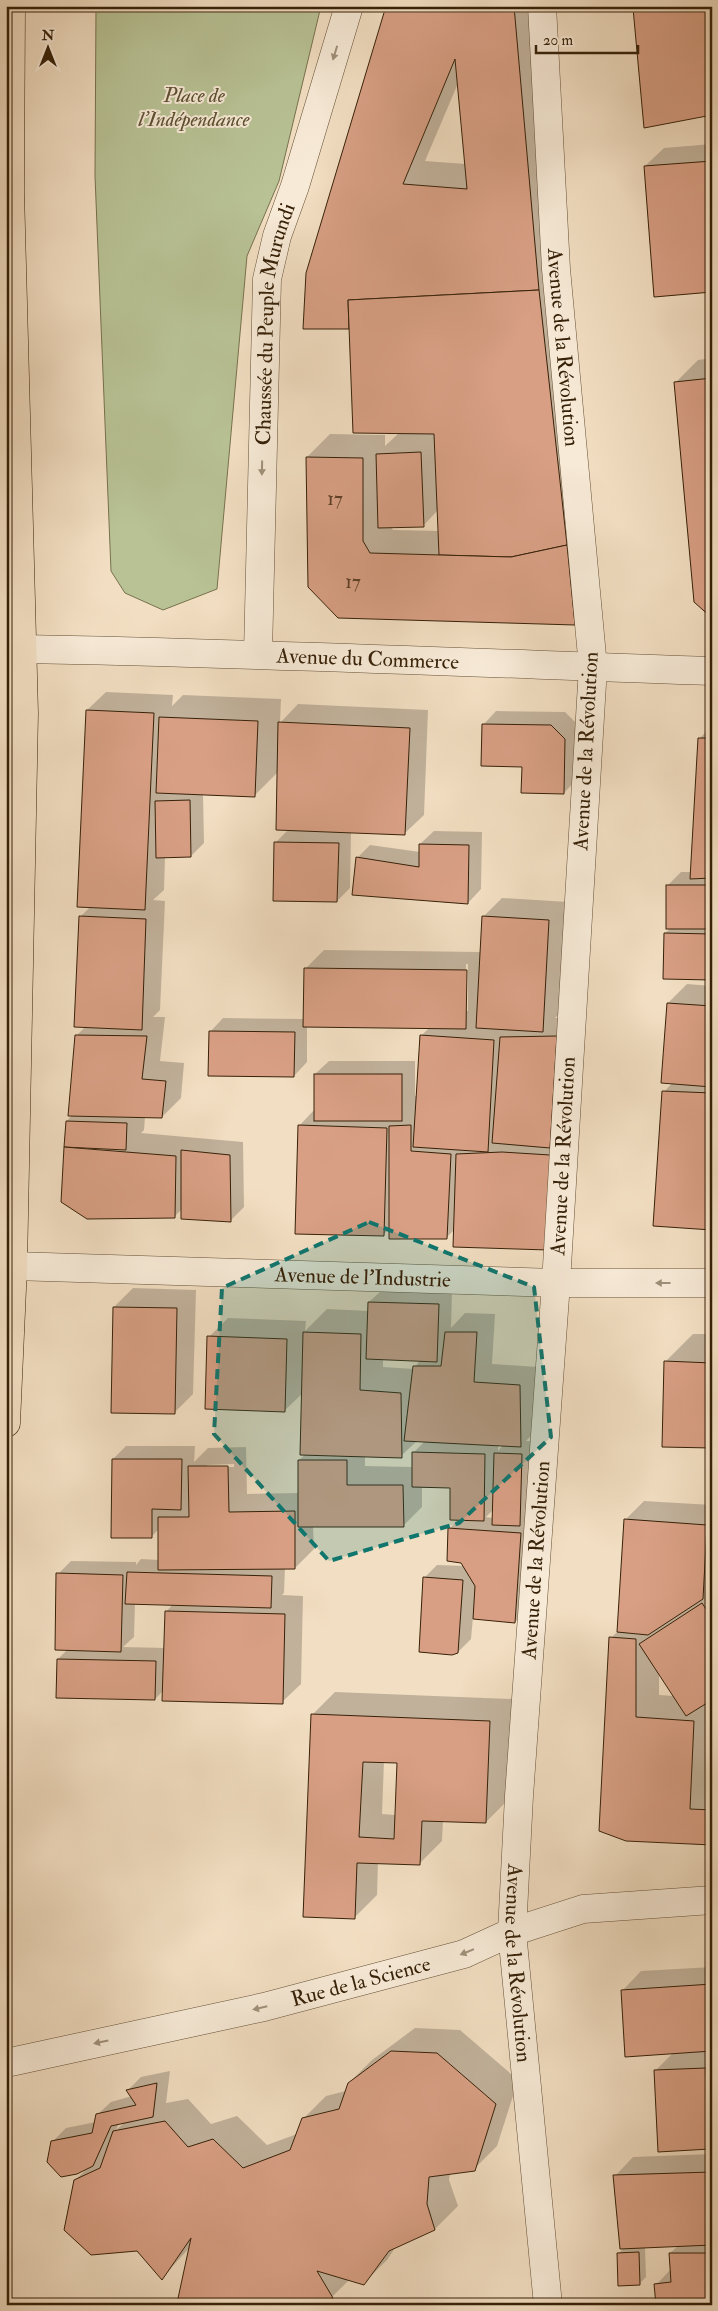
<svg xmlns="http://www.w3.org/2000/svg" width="718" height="2311" font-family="'IM FELL Double Pica',serif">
<rect width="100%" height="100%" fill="#f2dec2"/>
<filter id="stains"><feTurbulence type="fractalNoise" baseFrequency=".004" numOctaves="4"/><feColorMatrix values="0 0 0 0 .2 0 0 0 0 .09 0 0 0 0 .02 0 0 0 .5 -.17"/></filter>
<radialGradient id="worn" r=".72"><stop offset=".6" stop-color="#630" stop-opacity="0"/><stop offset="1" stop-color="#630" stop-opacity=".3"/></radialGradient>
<path fill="#b8c295" stroke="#77724e" d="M96,6H321L279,181L247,256L217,589L163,610L125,593L111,571L95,176Z"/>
<g fill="#0003" fill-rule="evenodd">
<path d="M387,6H539L597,601L574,624L339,617L307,457L330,434L385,435V446L399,433L351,328H305L307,273ZM459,81L466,164L425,161ZM438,510L439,531L393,530L391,527L423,526Z"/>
<path d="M712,144V291L645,166L664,148Z"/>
<path d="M6,161L11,591L6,596Z"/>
<path d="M712,358V616L675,383L698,360Z"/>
<path d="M106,692L173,695L172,706L183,695L281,699L280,723L298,704L428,710L424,815L405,833L351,831L350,888L337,901L275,843L289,829L278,772L254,796L203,794L204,843L191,856L165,857L164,890L153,900L165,901L160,1010L153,1017H165L160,1061L184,1063L181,1098L162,1117H145L144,1130L141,1133L243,1142L244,1207L231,1220L182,1209L174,1217L62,1202L67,1121L73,1114L76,1036L86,1026L80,917L91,906L87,710Z"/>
<path d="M496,711L565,712L578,725L577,779L564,793L523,765L483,725Z"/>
<path d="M712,726V979L665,933L671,928L668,885L681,872H691L699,739Z"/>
<path d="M434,831L482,832L481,889L468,903L357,858L370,845L420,852V844Z"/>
<path d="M502,898L568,902L561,1012L555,1018H575L570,1226L455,1229L446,1238L391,1227L383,1235L299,1126L315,1109V1074L329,1061H415V1096H417L421,1036L429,1028L307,1026V1062L294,1076L210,1032L223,1018L304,1019L305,969L324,950L481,952L483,917ZM466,964H468V1011H465Z"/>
<path d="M687,984L712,986V1228L664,1092L673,1082L668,1003Z"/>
<path d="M133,1288L196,1290L193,1394L174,1413L114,1307Z"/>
<path d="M383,1289L452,1291L451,1328L465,1313L495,1314L492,1364L538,1367L539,1427L526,1441H535L533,1511L525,1520H534L528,1609L515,1622L473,1617L471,1639L458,1652L424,1578L437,1565L464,1566L449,1529L459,1519L452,1487L422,1486V1507L403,1526H313L314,1549L295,1568H285L284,1593L282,1595L303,1596L301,1684L282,1702L164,1690L155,1699L58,1659L68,1649L58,1574L71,1561L136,1562V1565L141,1559L160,1560V1528L151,1537L113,1459L126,1446H195L194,1462L208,1448L246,1447L247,1494L299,1493V1460L306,1454L303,1393L284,1411L209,1337L228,1318L306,1321L305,1331L327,1309L369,1311V1302ZM383,1358L420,1360L414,1369L383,1367ZM417,1441H425L413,1453V1467L365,1466V1455L401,1456ZM498,1445H503L498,1451ZM234,1464V1467H207V1465ZM494,1509L493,1518L486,1517ZM135,1603L173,1604L166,1612L165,1648L123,1647L134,1637Z"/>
<path d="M693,1334H712V1447L665,1362Z"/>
<path d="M644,1501L712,1505V1844L626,1840L611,1638L619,1630L625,1520ZM659,1672L674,1696L659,1695Z"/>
<path d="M335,1692L513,1699L509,1799L486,1822L443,1820L442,1841L419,1864L378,1862L377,1895L354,1918L312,1715ZM384,1761L399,1762L396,1815L382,1814Z"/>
<path d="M712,1967V2146L710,2148L655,2071L674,2052L623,1990L641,1971Z"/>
<path d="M415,2028L460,2030L518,2080L497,2146L474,2169L450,2173L449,2180L458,2206L435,2229L397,2245L387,2260L364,2283L350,2279L324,2305L191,2246L162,2278L75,2180L88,2168L52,2142L66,2128L96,2122L97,2115L111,2102L132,2096L128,2090L141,2077L170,2071L166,2103L188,2099L211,2124L237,2116L267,2145L297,2134L303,2119L326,2096L346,2091L349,2083L372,2060ZM119,2123H124L116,2130Z"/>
<path d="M712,2154V2305L656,2285L671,2269L670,2253L678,2246L645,2247L646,2277L639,2284L619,2253L624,2248L615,2176L633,2157Z"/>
</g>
<g fill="#d89f84" stroke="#362108" fill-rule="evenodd">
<path d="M386,6H514L539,290L348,300L349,329H303L306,273ZM455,59L467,189L403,184Z"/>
<path d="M647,6H712V115L644,128L633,8Z"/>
<path d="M712,161V292L654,297L644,166Z"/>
<path d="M539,290L567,545L511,557L439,555L434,434L353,433L348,300Z"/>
<path d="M712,378V618L694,602L674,382Z"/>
<path d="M421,452L424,527L378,528L376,454Z"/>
<path d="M306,457L363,458V541L370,553L511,557L567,545L575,625L338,618L308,587Z"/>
<path d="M86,710L154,713L145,910L77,907Z"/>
<path d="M159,717L258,721L255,797L156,793Z"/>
<path d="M278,722L410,728L405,835L276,830Z"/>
<path d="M482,724L551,725L565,739L564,794L521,793L522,767L481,766Z"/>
<path d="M698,738H712V878L690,879Z"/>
<path d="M190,800L191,857L156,858L155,801Z"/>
<path d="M274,842L339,843L337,902L273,901Z"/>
<path d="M419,844L469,845L468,904L352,895L356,857L419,867Z"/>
<rect x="666" y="885" width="46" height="44"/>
<path d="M79,916L146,919L142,1030L74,1027Z"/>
<path d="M482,916L549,920L543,1032L476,1028Z"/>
<path d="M664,933L712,934V980L663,979Z"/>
<path d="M304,968L467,970L466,1029L303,1027Z"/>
<path d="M667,1003L712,1006V1087L661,1083Z"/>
<path d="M209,1031L295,1032L294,1077L208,1076Z"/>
<path d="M75,1035L147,1036L142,1079L166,1081L162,1118L68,1116Z"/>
<path d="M420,1035L494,1040L488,1152L413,1147Z"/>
<path d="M557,1036L550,1148L492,1143L500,1037Z"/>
<rect x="314" y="1074" width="88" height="47"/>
<path d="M662,1091L712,1093V1230L653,1226Z"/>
<path d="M66,1121L127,1123L126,1150L64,1147Z"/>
<path d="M298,1125L387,1128L384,1236L295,1234Z"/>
<path d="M411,1125V1151L451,1154L447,1239H389V1126Z"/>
<path d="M64,1147L176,1156L175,1218L87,1219L61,1202Z"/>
<path d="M181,1150L230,1155L231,1222L181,1219Z"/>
<path d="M502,1152L550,1155L548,1250L453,1247L456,1154Z"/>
<path d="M368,1302L439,1304L437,1362L366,1359Z"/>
<path d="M113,1307L177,1308L175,1414L111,1413Z"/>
<path d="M303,1332L361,1334L360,1390L401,1393L402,1458L300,1455Z"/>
<path d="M445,1332H477L474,1382L520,1385L521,1447L404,1441L413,1366H441Z"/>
<path d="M207,1336L287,1339L285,1412L205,1409Z"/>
<path d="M664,1361L712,1363V1448L662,1447Z"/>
<path d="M412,1452L485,1454L484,1521L450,1520V1488L412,1487Z"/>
<path d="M494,1453L522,1454L520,1526L492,1525Z"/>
<path d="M112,1459H182L181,1510L152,1509V1538H111Z"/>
<path d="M298,1460H347V1485H403L404,1527H298Z"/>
<path d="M188,1466H228L229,1512L295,1511V1569L158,1570V1517H189Z"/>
<path d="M624,1519L707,1525L703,1599L648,1635L617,1632Z"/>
<path d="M448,1528L521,1533L515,1623L473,1619L475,1586L461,1563L447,1561Z"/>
<path d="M127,1572L272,1576L271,1608L125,1604Z"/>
<path d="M56,1573L123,1575L121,1652L55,1650Z"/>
<path d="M423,1577L463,1580L458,1653L452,1655L419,1652Z"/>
<path d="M702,1603L712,1618V1700L686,1716L639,1644Z"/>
<path d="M165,1611L285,1614L283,1704L162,1701Z"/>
<path d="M609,1637L636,1639V1717L694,1721L690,1809L712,1810V1845L626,1841L599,1831Z"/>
<path d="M57,1659L156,1661L155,1700L56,1698Z"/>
<path d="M311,1714L490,1721L486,1823L422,1821L420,1865L357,1863L355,1919L303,1917ZM363,1762L397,1763L394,1839L359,1837Z"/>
<path d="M712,1984V2051L625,2057L621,1990Z"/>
<path d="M391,2051L437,2053L496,2104L475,2171L429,2177L427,2204L435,2230L389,2251L364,2285L317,2271L333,2298L325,2305H179L177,2303L191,2238L162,2280L137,2251L91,2255L64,2230L74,2180L100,2168L113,2131L165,2121L188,2147L213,2139L243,2168L290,2150L302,2118L339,2109L348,2083Z"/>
<path d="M706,2068L710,2149L658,2152L654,2070Z"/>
<path d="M157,2083L153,2117L111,2126L93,2166L77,2174L61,2177L47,2162L51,2141L92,2133L96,2114L136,2105L126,2090Z"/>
<path d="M712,2172V2245L620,2249L613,2175Z"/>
<path d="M639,2252L640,2285L618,2286L617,2253Z"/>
<path d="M669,2253H712V2305H656L654,2284L671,2282Z"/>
</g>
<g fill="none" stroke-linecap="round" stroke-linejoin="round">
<g stroke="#655036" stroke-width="29">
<g id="minor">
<path id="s1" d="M542,6L556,269L593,667L556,1283L519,1796L512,1932L548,2305"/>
<path id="s2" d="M23,649C253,653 482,663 712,671"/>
<path id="s3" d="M258,653L267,279L277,236L295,186L349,6"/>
<path id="s4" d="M13,1266L556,1283H712"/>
<path id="s5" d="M6,2063L264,2007L464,1954L512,1932L583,1909L712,1900"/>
</g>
</g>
<g stroke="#362108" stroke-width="29">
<path id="trunk" d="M6,1423L13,1266L24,713L10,192L11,6"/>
</g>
<use href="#minor" stroke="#f7ead7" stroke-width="28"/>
<use href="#trunk" stroke="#f2dec2" stroke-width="28"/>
</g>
<defs><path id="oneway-solid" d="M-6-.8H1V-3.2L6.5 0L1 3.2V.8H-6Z" transform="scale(1.25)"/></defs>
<g fill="#a0907a">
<use href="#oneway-solid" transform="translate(335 53) rotate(107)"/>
<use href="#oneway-solid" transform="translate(262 468) rotate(91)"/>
<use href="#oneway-solid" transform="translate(663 1283) rotate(180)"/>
<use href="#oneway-solid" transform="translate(467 1952) rotate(158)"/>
<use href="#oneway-solid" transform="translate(260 2008) rotate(167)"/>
<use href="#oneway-solid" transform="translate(101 2042) rotate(168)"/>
</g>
<path fill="#0f766e" fill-opacity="0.2" stroke="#0f766e" stroke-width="4" stroke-dasharray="10 6" stroke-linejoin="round" d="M369,1222L534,1287L551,1437L459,1523L329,1561L214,1434L222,1288Z"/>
<g text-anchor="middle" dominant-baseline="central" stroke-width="4" stroke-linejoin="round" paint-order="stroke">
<g font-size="19" fill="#5e4027">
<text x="335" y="499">17</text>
<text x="353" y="582">17</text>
</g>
<g font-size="21" font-style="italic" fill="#5d5132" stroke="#f7ead7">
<text x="194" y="95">Place de<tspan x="194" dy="24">l'Indépendance</tspan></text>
</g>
<g font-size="21" fill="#362108" stroke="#f7ead7">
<text stroke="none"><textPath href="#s3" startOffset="330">Chaussée du Peuple Murundi</textPath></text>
<text stroke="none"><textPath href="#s1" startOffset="342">Avenue de la Révolution</textPath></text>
<text stroke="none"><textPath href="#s2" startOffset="345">Avenue du Commerce</textPath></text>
<text transform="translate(586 751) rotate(-87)">Avenue de la Révolution</text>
<text transform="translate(563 1156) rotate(-87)">Avenue de la Révolution</text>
<text stroke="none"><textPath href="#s4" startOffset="350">Avenue de l'Industrie</textPath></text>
<text transform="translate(536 1560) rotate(-86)">Avenue de la Révolution</text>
<text stroke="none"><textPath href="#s1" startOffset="1962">Avenue de la Révolution</textPath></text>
<text stroke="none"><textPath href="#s5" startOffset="364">Rue de la Science</textPath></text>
</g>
</g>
<rect width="718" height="2311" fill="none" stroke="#f2dec2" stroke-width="25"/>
<rect x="8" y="8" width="703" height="2296" fill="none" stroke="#362108" stroke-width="2.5"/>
<rect x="12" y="12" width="693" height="2286" fill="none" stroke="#362108"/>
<g transform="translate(48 48)" stroke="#f7ead7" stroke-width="4" paint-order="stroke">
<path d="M0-4L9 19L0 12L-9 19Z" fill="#362108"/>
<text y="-8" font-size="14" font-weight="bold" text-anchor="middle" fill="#362108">N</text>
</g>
<path d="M536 45v8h102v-8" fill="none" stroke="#362108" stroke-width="2.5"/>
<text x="543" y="45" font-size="15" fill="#362108" stroke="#f7ead7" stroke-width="4" paint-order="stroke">20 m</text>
<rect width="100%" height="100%" filter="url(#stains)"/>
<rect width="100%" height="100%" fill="url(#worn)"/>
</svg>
